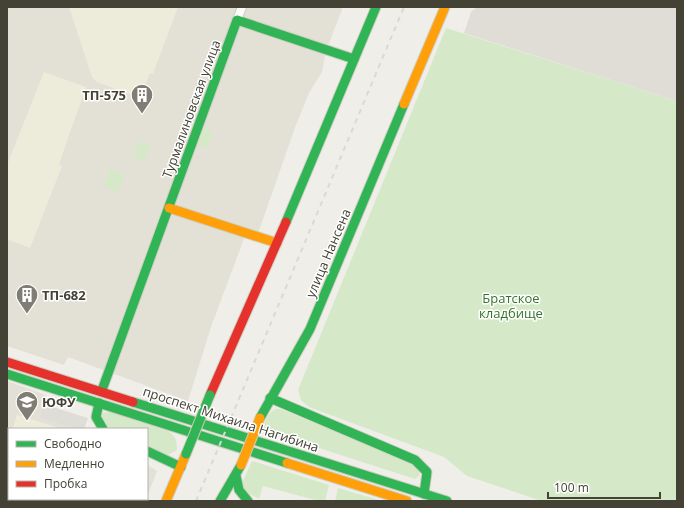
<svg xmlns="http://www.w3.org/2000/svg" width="684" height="508" font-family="'Open Sans',sans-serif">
<rect width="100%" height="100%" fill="#efeee8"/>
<g fill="#e3e1d6">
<path d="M7,7H343L326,51L322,72L309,93L296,125L256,239L245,236L211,327L188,401L68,357L64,365L7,346Z"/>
<path d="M7,381L46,395L39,418L77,429H62L17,415L13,429H9L7,448Z"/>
<path d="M147,465L157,471L147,497Z"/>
</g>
<path fill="#dfddd6" d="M477,7H677V101L464,33L471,12Z"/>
<g fill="#edecdb">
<path d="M69,7H178L153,74L150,73L140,98L97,82L92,77Z"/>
<path d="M44,72L86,87L59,164L62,166L30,248L7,239V165Z"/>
<path d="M17,415L62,429H13Z"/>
</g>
<g fill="#d5e9c9">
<path d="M446,28L677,101V501H542L467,476L444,457L309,407L301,400L298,390Z"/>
<path d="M203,128L213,132L207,148L197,145Z"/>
<path d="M139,141L150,145L145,161L134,157Z"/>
<path d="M110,169L125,175L118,192L104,187Z"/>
<path d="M275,409H280L416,464L420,469L419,476L415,479L263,430C265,421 267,414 275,409Z"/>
<path d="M109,412L168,431C176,436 177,441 177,450L166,456L147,447V429C132,429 107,435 100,418L103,413Z"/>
<path d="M252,461L329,485L325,501H319L263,486L259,499L247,492L242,483Z"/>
<path d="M338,488L382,501H335Z"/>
</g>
<path fill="#deddd8" d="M43,404L88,418L84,429H77L39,418Z"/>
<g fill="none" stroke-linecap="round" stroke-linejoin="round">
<g stroke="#cdccc6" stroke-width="10">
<path id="street" d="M237,20L242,7"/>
</g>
<g stroke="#cfcec1" stroke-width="11">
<g id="fast">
<path d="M286,222L376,7"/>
<path d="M7,374L287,463"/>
<path d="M102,390L237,20L354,59"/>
<path d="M270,398L415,460L427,472L424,494"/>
<path d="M133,402L447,501"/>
<path d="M99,403L96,417L103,429"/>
<path d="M260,418L310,329L404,104"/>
<path d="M147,451L181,467"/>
<path d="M236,476L239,490L248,501"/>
<path d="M220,501L241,465"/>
</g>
</g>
<g stroke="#cfcec1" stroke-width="11">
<g id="slow">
<path d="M404,104L445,7"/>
<path d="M169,208L277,243"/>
<path d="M287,463L407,501"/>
<path d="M166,501L186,454"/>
</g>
</g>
<g stroke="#cfcec1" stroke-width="11">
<g id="jam">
<path d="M7,362L133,402"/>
<path d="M210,395L286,222"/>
</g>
</g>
<use href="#street" stroke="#fdfcfc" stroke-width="8"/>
<use href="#fast" stroke="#30b455" stroke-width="9"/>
<use href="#slow" stroke="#ff9f0a" stroke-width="9"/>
<use href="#jam" stroke="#e5322d" stroke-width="9"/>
<path stroke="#d9d9d8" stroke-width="2" stroke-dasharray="5 5" stroke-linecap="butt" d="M196,501L404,7"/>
<g stroke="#d0cfb6" stroke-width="11" stroke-linecap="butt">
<path id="fast-bridge" d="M186,454L210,395"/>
</g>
<g stroke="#d0cfb6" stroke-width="11" stroke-linecap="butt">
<path id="slow-bridge" d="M241,465L260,418"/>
</g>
<use href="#fast-bridge" stroke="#30b455" stroke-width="9"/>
<use href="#slow-bridge" stroke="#ff9f0a" stroke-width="9"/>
</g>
<defs>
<g id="building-pin" transform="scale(1.15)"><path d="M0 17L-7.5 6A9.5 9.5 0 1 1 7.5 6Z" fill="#807e74" stroke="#fff"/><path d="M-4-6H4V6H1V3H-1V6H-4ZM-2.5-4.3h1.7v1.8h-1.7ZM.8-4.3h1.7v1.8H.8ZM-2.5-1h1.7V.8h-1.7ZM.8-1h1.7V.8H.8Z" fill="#fff"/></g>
<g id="university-pin" transform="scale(1.15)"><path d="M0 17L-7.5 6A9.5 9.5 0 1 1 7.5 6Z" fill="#807e74" stroke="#fff"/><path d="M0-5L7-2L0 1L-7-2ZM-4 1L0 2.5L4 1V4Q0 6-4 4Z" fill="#fff"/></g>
</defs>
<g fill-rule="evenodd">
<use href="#building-pin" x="142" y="95"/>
<use href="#building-pin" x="27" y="295"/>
<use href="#university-pin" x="27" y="402"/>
</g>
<g text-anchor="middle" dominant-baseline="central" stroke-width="3" stroke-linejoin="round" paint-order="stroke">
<g font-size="13" font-weight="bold" fill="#444235" stroke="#fff" text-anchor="start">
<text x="126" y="95" text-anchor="end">ТП-575</text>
<text x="42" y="295">ТП-682</text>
<text x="42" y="402">ЮФУ</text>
</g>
<g font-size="13" fill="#444235" stroke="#fff">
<text transform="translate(191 109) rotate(-70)">Турмалиновская улица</text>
<text transform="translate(328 253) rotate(-67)">улица Нансена</text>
<text transform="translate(231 419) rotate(18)">проспект Михаила Нагибина</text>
</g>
<g font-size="13" fill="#35732b" stroke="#fff">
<text x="511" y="298">Братское<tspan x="511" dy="15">кладбище</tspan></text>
</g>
</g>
<rect width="684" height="508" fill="none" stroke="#444235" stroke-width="16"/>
<rect x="8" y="428" width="140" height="72" fill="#ffffff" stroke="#b4b3ae"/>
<rect x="16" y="441" width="20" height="6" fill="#30b455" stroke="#b4b3ae"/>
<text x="44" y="448" font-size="12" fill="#444235">Свободно</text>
<rect x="16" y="461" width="20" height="6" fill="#ff9f0a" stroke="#b4b3ae"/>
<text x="44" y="468" font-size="12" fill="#444235">Медленно</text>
<rect x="16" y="481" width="20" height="6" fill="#e5322d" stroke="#b4b3ae"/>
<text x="44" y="488" font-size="12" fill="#444235">Пробка</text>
<path d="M548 492v6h112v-6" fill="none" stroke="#444235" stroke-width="2"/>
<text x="554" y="492" font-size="12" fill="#444235" stroke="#ffffff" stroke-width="3" paint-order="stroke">100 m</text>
</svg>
